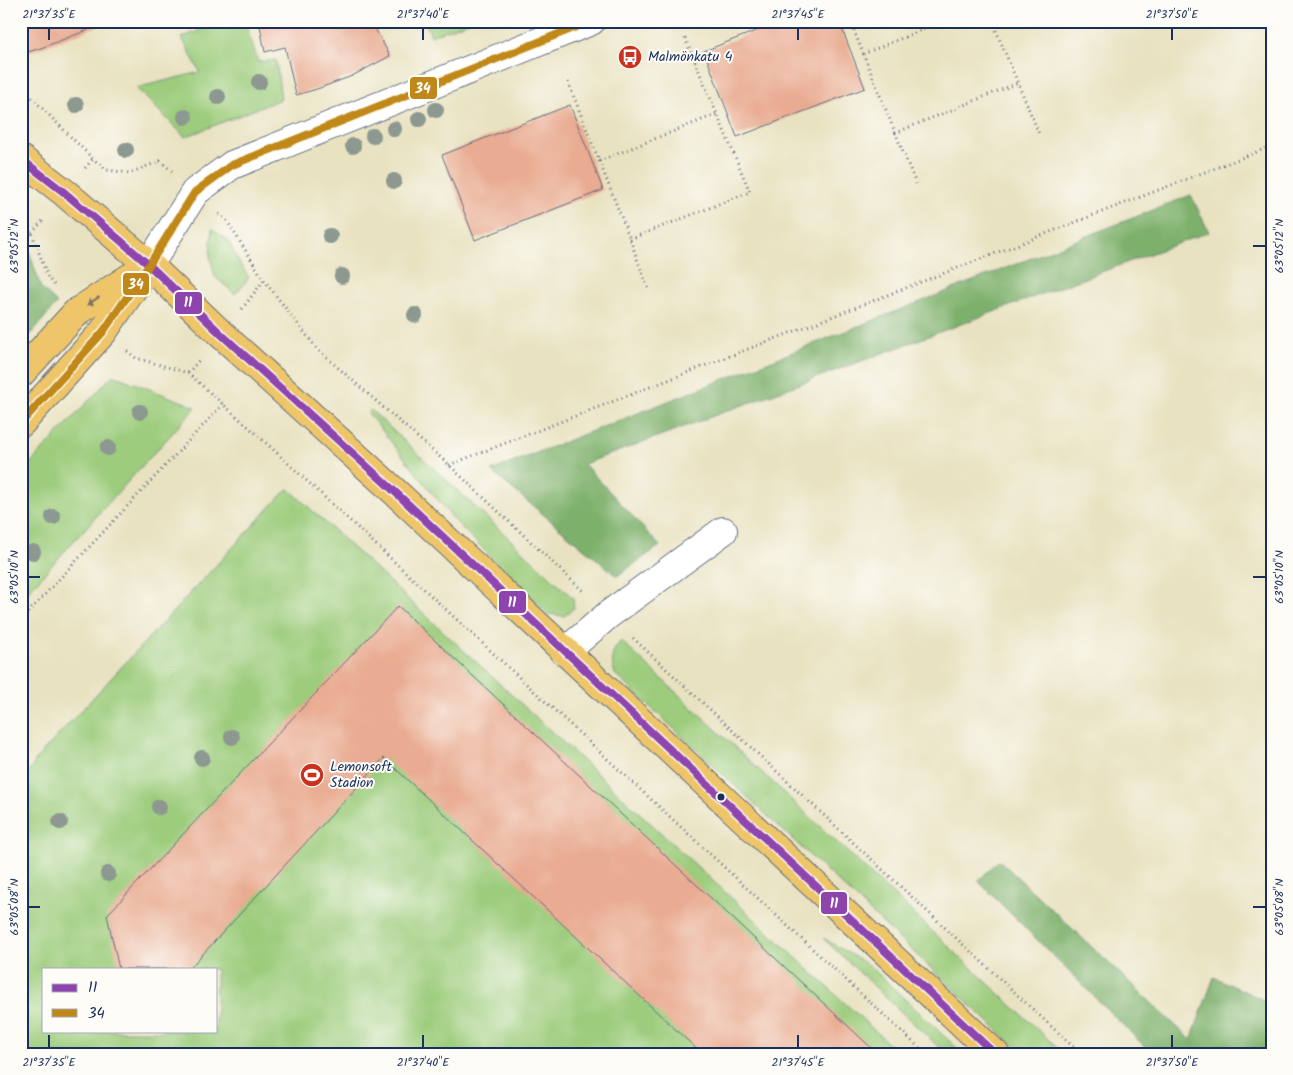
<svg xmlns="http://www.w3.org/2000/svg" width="1293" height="1075" font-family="Kalam,sans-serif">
<rect width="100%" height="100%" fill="#fdfcf7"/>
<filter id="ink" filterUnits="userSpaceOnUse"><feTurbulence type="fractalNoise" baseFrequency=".02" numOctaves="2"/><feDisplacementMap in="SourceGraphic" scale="10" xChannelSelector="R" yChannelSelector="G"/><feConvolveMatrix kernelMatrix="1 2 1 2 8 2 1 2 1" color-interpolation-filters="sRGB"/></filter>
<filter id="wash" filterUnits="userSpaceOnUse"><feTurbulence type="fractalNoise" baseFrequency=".0096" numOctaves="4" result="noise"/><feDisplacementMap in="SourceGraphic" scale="20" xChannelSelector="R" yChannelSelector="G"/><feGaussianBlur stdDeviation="1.12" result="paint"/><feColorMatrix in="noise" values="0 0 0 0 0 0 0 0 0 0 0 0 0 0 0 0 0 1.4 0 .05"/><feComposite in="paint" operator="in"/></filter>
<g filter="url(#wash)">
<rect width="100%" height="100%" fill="#e9e2c1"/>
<g fill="#9ccc7b" stroke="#5c7e6c" fill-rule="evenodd">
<path d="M210,21H245L258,62L276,60L281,99L185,137L136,88L200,72L182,38L211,25Z"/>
<path d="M425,21H471L431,36Z"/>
<path d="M212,229L228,240L237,259L249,278L235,294L215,277L210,256Z"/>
<path d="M113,375L196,407L21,599V473Z"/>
<path d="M371,410L573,598L574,608L564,616L548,614L455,521L368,413Z"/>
<path d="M288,488L900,1054H21V781L31,769L37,758ZM44,969H216V1031H44Z"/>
<path d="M621,641L1064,1054H1023L615,674C611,659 610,653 621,641Z"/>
<path d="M823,938L870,966L963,1054H946Z"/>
</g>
<g fill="#7db06b" stroke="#4c7064">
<path d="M1191,195L1209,232L584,464L660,546L617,576L491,471Z"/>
<path d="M21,240L27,244L41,288L57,303L21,346Z"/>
<path d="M999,860L1191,1040L1214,977L1272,1004V1054H1152L978,881Z"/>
</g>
<g id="blocks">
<g fill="#e9ab91">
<path d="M21,21H105L106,23L41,48L21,54Z"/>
<path d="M259,21H371L390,56L352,76L317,89L296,95L285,47L265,52Z"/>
<path d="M782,21H839L865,88L737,137L704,51Z"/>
<path d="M570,105L603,190L475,240L442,155Z"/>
<path d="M398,606L878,1054H702L384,758L189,969H119L107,915Z"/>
</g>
</g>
</g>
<g filter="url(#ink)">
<use href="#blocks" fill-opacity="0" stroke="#636e81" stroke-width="1"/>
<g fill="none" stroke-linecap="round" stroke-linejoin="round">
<g stroke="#636e81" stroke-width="30">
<g id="minor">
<path d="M149,265L195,192L232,165L591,21"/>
<path d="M565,652L608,615L723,531"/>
</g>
</g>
<g stroke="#636e81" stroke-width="30">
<g id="major">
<path d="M21,159L65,193L149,265L222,335L393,490L995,1054"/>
<path d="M21,373L77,312L137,273"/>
<path d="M21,423L103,332L149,265"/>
</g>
</g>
<g stroke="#636e81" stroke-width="3" stroke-dasharray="1 4" stroke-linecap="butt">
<path d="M850,21L916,184"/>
<path d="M992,21L1040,136"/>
<path d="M863,54L944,21"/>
<path d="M568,82L630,239L645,281L649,290"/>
<path d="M21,87L93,159L107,170L130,173L160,161L172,171"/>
<path d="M895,133L1018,83"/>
<path d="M599,161L717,114"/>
<path d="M85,168L93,159"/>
<path d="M219,214L227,221L264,280L318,350L449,465L584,592"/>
<path d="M21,224L32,233L48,278L56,287"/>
<path d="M32,233L45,218"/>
<path d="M630,239L750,192L684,36"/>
<path d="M242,309L264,280"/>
<path d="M127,351L136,358L188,373L252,430L926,1054"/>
<path d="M188,373L201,358"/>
<path d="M449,465L1272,146"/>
<path d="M21,620L223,404"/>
<path d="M633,638L1081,1054"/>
</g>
<use href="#minor" stroke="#fff" stroke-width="28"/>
<use href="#major" stroke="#eec569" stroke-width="28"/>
<g stroke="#fdfcf7" stroke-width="11">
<path id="bus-1" d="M21,159L65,193L149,265L222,335L393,490L995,1054"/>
</g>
<g stroke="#fdfcf7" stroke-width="11">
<path id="bus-2" d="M21,423L103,332L149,265L195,192L232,165L591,21"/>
</g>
<use href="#bus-1" stroke="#8e44ad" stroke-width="8"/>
<use href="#bus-2" stroke="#c08818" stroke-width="8"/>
</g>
<g fill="#8d9990">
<circle cx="259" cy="82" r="8"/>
<circle cx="218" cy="97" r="8"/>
<circle cx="76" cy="105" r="8"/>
<circle cx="436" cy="110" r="8"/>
<circle cx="185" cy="117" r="8"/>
<circle cx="419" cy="119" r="8"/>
<circle cx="394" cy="129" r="8"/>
<circle cx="373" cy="136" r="8"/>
<circle cx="353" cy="146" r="8"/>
<circle cx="126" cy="150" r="8"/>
<circle cx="394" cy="181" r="8"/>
<circle cx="330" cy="236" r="8"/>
<circle cx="342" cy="276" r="8"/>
<circle cx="415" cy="315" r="8"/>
<circle cx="140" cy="412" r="8"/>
<circle cx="108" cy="448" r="8"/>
<circle cx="53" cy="517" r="8"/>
<circle cx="33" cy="552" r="8"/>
<circle cx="232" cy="737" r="8"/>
<circle cx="202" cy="758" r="8"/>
<circle cx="159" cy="807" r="8"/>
<circle cx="60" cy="822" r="8"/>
<circle cx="108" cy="874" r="8"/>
</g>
<defs><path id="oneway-solid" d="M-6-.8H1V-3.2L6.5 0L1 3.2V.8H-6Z" transform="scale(1.25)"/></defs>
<use fill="#7a7263" href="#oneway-solid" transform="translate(93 301) rotate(147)"/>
</g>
<path fill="none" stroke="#1b2f5e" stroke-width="2" d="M49,28V40M423,28V40M798,28V40M1172,28V40M28,246H40M1253,246H1266M28,577H40M1253,577H1266M28,907H40M1253,907H1266M49,1035V1048M423,1035V1048M798,1035V1048M1172,1035V1048"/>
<defs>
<g id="bus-disc" transform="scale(1.25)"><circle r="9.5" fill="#c8321e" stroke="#fdfcf7"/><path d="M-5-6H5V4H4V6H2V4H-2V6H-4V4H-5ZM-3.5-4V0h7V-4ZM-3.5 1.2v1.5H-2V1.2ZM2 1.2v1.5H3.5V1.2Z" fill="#fff"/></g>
<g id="stadium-disc" transform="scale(1.25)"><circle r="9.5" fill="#c8321e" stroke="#fdfcf7"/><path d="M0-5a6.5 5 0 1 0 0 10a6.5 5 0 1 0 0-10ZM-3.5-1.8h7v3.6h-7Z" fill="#fff"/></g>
</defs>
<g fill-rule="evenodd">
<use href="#bus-disc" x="630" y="57"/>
<use href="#stadium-disc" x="312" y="775"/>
</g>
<circle fill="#1b2f5e" stroke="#fdfcf7" stroke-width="2" cx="721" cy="797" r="4.5"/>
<g text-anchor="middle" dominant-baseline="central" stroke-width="4" stroke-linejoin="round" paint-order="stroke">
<g font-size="14" fill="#1b2f5e" stroke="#fdfcf7" text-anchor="start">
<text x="648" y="57">Malmönkatu 4</text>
<text x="330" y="767">Lemonsoft<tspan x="330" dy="16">Stadion</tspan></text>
</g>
</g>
<g stroke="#fdfcf7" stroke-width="2">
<rect x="409" y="76" width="29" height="24" rx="5" fill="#c08818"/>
<rect x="122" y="272" width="28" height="24" rx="5" fill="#c08818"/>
<rect x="174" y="291" width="29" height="24" rx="5" fill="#8e44ad"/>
<rect x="498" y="590" width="29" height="24" rx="5" fill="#8e44ad"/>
<rect x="820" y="891" width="28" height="24" rx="5" fill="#8e44ad"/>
</g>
<g font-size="14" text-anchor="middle" font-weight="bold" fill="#fff">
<text x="423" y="93">34</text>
<text x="136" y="289">34</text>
<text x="188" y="307">11</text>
<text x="512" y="607">11</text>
<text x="834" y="908">11</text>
</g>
<rect width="1293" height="1075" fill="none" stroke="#fdfcf7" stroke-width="55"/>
<rect x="42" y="968" width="175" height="65" fill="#fdfcf7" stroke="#a3aaba"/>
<rect x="52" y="984" width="25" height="8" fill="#8e44ad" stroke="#a3aaba"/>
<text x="88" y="992" font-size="15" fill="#1b2f5e">11</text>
<rect x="52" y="1009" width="25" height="8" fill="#c08818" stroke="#a3aaba"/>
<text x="88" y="1018" font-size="15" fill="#1b2f5e">34</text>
<rect x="28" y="28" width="1238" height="1020" fill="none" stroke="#1b2f5e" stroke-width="2"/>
<g font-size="12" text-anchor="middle" fill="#1b2f5e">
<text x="49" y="18">21°37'35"E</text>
<text x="423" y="18">21°37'40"E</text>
<text x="798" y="18">21°37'45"E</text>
<text x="1172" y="18">21°37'50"E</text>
<text transform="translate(14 246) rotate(-90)" y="4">63°05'12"N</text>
<text transform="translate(1279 246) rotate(-90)" y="4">63°05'12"N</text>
<text transform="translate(14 577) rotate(-90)" y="4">63°05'10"N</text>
<text transform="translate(1279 577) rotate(-90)" y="4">63°05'10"N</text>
<text transform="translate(14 907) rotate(-90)" y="4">63°05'08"N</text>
<text transform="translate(1279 907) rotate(-90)" y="4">63°05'08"N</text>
<text x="49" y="1066">21°37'35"E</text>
<text x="423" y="1066">21°37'40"E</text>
<text x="798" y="1066">21°37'45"E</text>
<text x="1172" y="1066">21°37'50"E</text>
</g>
</svg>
